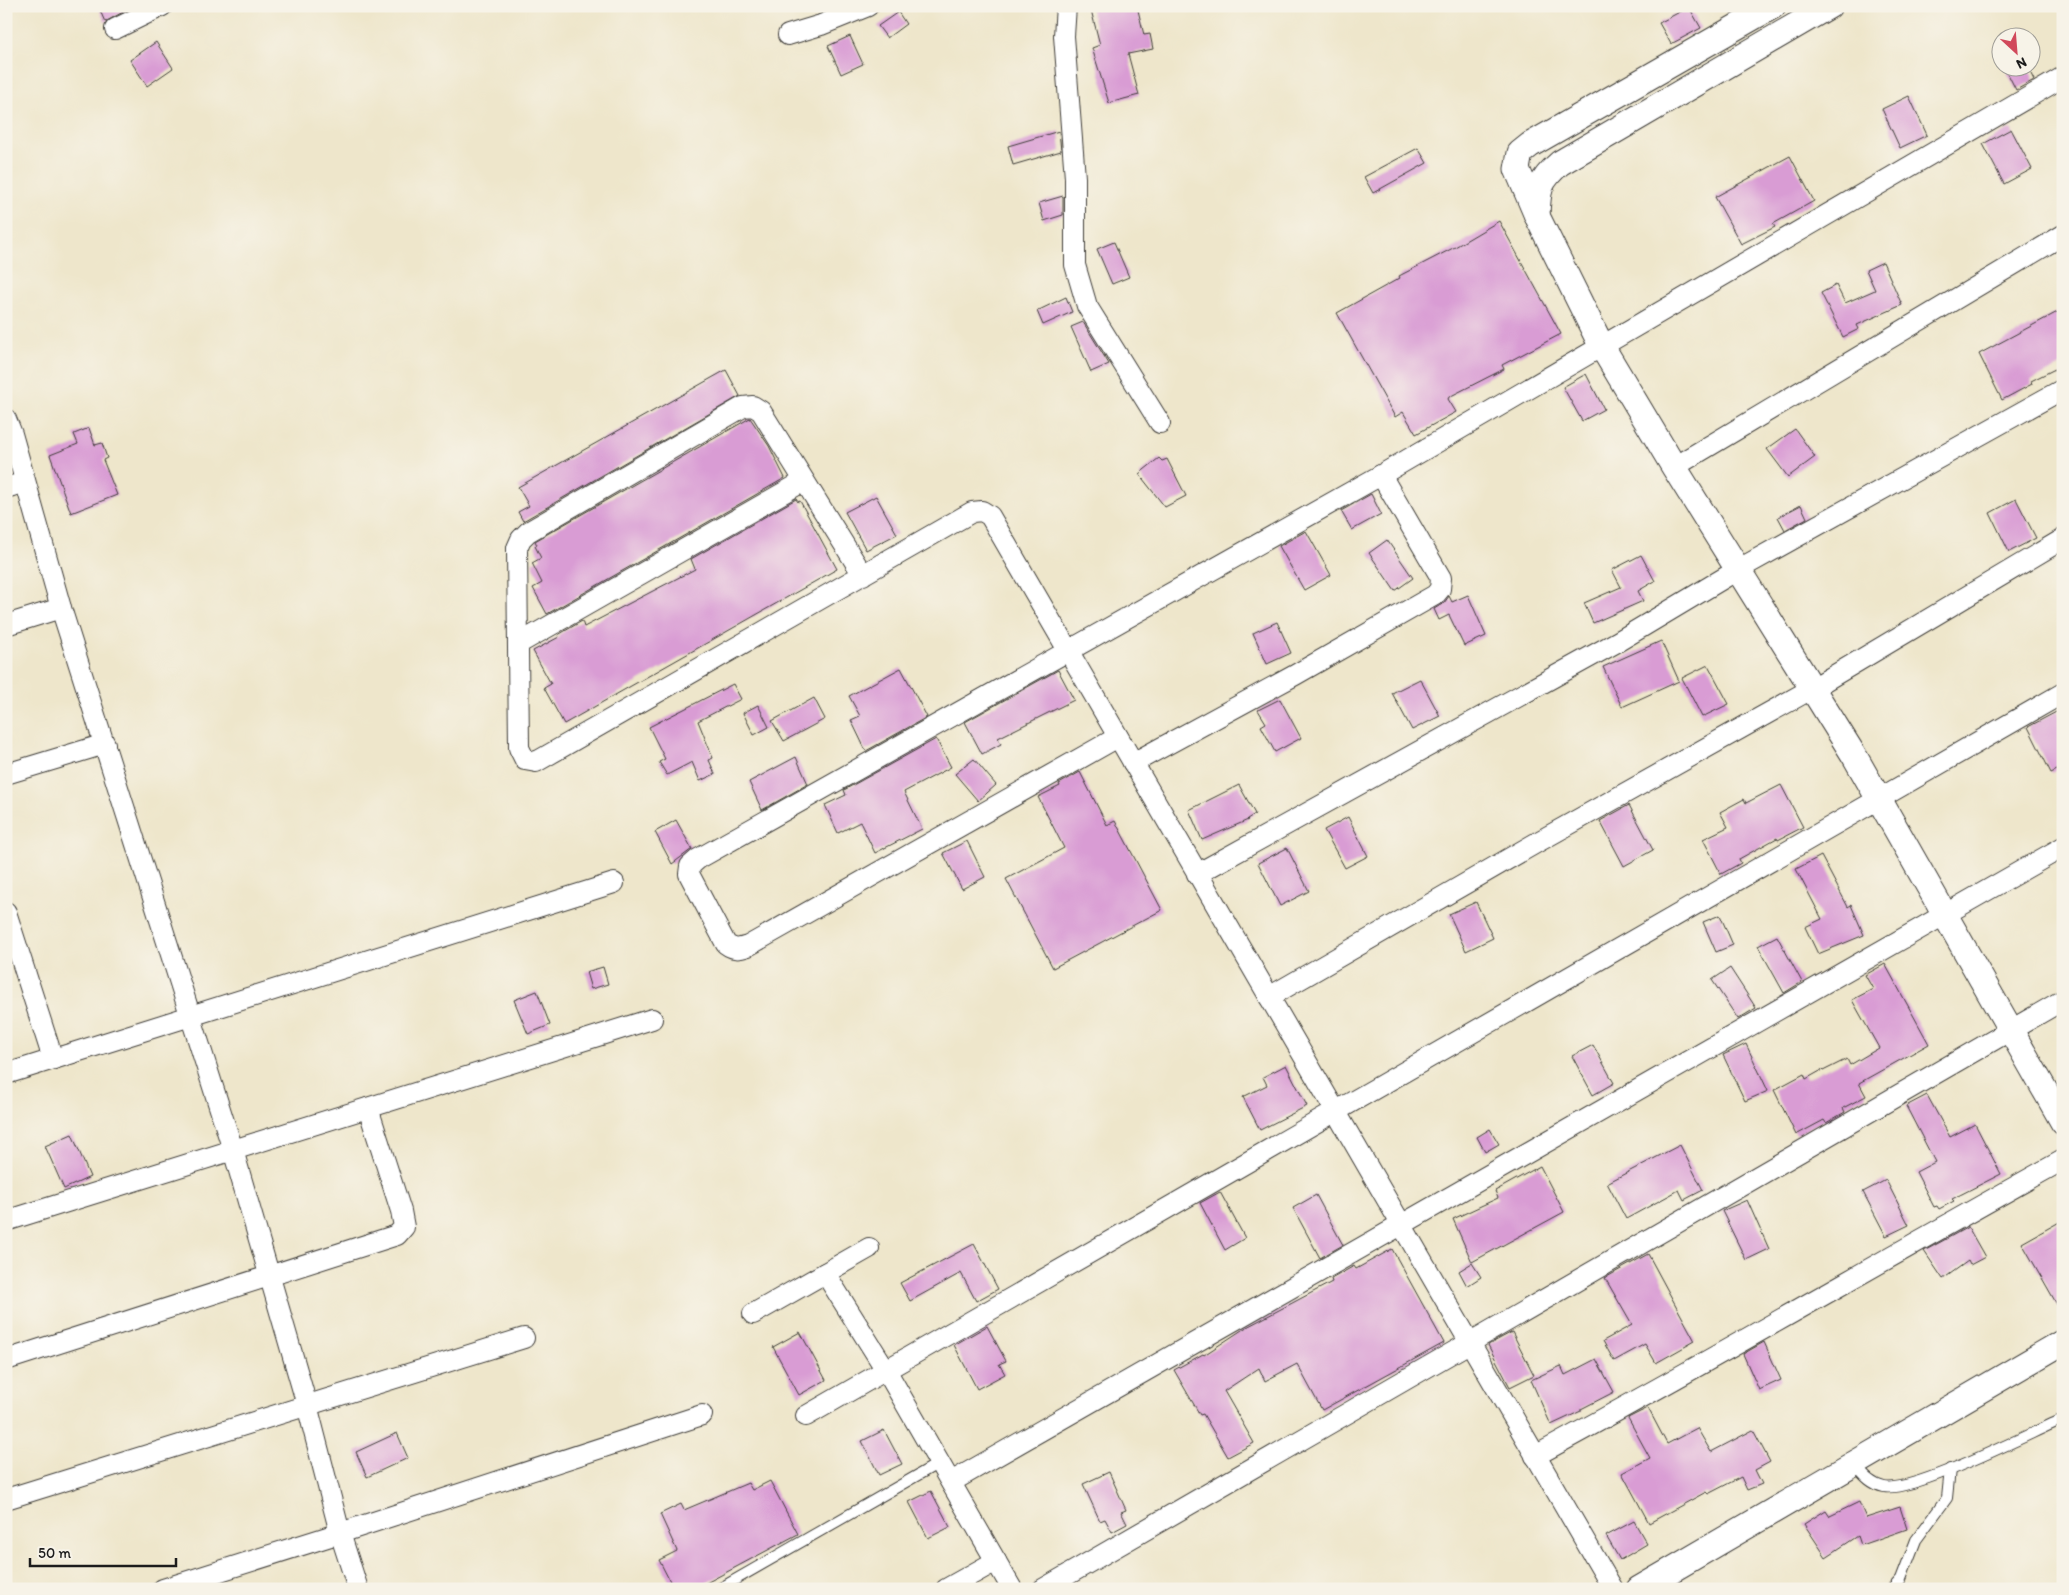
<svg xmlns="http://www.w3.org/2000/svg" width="2069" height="1595" font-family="Itim,sans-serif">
<rect width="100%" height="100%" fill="#f7f3e8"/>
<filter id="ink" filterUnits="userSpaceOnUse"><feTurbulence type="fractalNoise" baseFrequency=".02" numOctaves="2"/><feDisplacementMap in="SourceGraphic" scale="10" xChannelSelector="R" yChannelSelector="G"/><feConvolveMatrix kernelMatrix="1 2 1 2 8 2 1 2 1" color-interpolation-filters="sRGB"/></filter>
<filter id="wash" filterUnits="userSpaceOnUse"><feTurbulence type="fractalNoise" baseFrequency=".0096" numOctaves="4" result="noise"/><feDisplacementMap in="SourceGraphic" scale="20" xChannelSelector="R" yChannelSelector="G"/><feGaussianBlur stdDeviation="1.12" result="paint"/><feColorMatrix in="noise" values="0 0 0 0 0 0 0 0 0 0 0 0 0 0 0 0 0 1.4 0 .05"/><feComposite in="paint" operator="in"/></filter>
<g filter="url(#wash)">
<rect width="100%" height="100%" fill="#eee6cb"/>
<g id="blocks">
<g fill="#d99cd4">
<path d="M98,6H134L105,22Z"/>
<path d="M1090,6H1137L1144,35L1150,34L1153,49L1128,54L1139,95L1109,103L1092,48L1100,45Z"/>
<path d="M1689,7L1701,28L1671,44L1659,23Z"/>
<path d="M898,12L906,24L887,38L878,26Z"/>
<path d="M850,36L863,64L841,74L828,46Z"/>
<path d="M156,42L173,68L147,86L130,60Z"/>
<path d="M2005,68H2028L2034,80L2016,90Z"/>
<path d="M1909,96L1927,135L1900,148L1882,109Z"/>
<path d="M2011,129L2032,169L2004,184L1983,144Z"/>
<path d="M1059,131L1061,151L1013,165L1008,146Z"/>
<path d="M1418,148L1427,163L1373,193L1364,177Z"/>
<path d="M1790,156L1814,201L1773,224L1775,227L1741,244L1715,197Z"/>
<path d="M1063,196V215L1044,221L1039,203Z"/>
<path d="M1499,221L1561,334L1502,365L1504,369L1449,397L1448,399L1456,412L1416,434L1403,412L1395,417L1337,313L1400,278L1399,276L1455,247Z"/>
<path d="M1114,242L1129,277L1112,284L1097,249Z"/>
<path d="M1883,262L1902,305L1857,325L1859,329L1843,337L1821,293L1836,285L1845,303L1875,290L1866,270Z"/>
<path d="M1066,297L1072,312L1043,325L1037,311Z"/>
<path d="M2063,309V365L2031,381L2032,384L2002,400L1979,354Z"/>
<path d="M1083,322L1109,364L1091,372L1071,327Z"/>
<path d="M726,370L740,396L523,521L518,512L529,506L518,487Z"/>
<path d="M1586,374L1604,409L1582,421L1563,387Z"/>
<path d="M750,418L769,446L785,478L547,614L533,588L542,583L532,563L541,558L535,546L537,545L535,541Z"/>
<path d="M89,428L95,445L102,443L107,458L103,460L117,495L71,513L50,455L78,444L74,434Z"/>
<path d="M1795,429L1815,457L1788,477L1767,449Z"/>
<path d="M1159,458L1162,461L1167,459L1186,496L1165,507L1139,474Z"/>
<path d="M1371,494L1381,514L1352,530L1341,511Z"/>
<path d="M876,496L897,534L866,550L845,512Z"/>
<path d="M796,499L798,502L800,501L837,569L564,724L544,688L551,684L533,651L559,637L558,635L582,621L584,627L695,569L691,559Z"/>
<path d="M2016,499L2036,538L2009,552L1990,513Z"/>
<path d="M1801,505L1807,518L1785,530L1778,517Z"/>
<path d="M1306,531L1331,575L1304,590L1279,546Z"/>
<path d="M1387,540L1413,578L1395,591L1369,553Z"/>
<path d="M1641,555L1655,581L1638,591L1643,601L1593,623L1584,603L1621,587L1612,570Z"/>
<path d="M1468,595L1486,636L1464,646L1449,615L1439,620L1434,609L1444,603L1449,596L1452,602Z"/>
<path d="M1277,622L1291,653L1267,664L1253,633Z"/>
<path d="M1661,641L1679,681L1622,707L1603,667Z"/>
<path d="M1708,665L1729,704L1702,717L1682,678Z"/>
<path d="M901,668L927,717L866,751L851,720L860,716L849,696Z"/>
<path d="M1058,670L1074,700L998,738L1001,744L982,754L965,722Z"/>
<path d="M1420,679L1440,716L1412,730L1392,693Z"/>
<path d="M733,684L741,699L698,721L713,758L709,760L715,774L700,781L692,762L667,775L659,762L665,759L649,727Z"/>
<path d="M814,698L825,719L784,741L772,721Z"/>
<path d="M1280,699L1301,738L1275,752L1261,726L1266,723L1258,710Z"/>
<path d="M758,705L769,727L754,735L743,713Z"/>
<path d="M2058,711L2063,721V767L2051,773L2028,727Z"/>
<path d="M936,739L951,767L904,792L922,829L875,853L860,822L838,833L825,805L846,795L844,790Z"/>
<path d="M796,757L808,784L762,810L749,782Z"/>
<path d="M974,759L996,785L978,801L955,774Z"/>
<path d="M1080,772L1107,825L1115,821L1162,910L1053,968L1006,879L1064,848L1038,797L1060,786L1059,784Z"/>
<path d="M1239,785L1255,814L1247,819L1248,820L1202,840L1189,810Z"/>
<path d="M1781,785L1803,827L1778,840L1777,838L1739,859L1741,863L1721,874L1703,839L1728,827L1720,812L1744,799L1746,803Z"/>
<path d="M1629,805L1653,850L1624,866L1600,821Z"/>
<path d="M1348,817L1368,856L1345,868L1324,830Z"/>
<path d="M676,820L692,849L672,864L655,832Z"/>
<path d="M967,841L985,877L962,889L943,853Z"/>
<path d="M1287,848L1309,891L1280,906L1258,863Z"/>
<path d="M1821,856L1848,907L1851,905L1864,935L1818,954L1805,927L1822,919L1796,869Z"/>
<path d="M1476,902L1493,938L1466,951L1449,914Z"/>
<path d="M1720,915L1733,945L1716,952L1703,922Z"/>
<path d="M1777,936L1802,982L1784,993L1758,946Z"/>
<path d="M1885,964L1929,1044L1859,1083L1866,1096L1843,1108L1845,1112L1826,1123L1824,1120L1796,1135L1774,1090L1804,1074L1806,1079L1822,1070L1823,1071L1847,1059L1850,1065L1879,1048L1852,1000L1873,989L1865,975Z"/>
<path d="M603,967L608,984L591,989L586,972Z"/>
<path d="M1730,968L1756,1008L1738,1019L1712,980Z"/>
<path d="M537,991L550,1025L528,1034L514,1000Z"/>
<path d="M1746,1044L1768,1091L1745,1101L1723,1055Z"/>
<path d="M1593,1045L1614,1083L1593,1095L1572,1056Z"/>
<path d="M1286,1065L1307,1106L1260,1130L1243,1097L1267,1085L1263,1077Z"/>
<path d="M1927,1095L1950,1137L1975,1124L2001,1174L1952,1199L1954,1201L1939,1209L1937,1206L1934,1207L1916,1172L1935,1162L1906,1106Z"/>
<path d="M1490,1129L1499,1144L1485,1152L1477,1137Z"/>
<path d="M72,1134L90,1177L64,1189L45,1146Z"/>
<path d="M1680,1145L1703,1190L1684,1200L1679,1190L1626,1219L1607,1183Z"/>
<path d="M1540,1166L1564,1212L1472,1262L1453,1219L1498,1198L1495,1191Z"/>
<path d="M1886,1180L1909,1225L1886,1236L1863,1192Z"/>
<path d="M1220,1192L1245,1238L1225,1250L1200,1203Z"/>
<path d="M1316,1195L1343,1245L1320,1258L1293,1208Z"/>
<path d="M1747,1200L1769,1249L1746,1260L1722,1211Z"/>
<path d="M2063,1220V1315L2022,1243Z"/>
<path d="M1968,1227L1985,1257L1970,1265L1968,1261L1943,1279L1924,1251Z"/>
<path d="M974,1244L998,1289L976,1301L961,1273L910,1301L900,1283Z"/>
<path d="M1392,1249L1444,1343L1322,1410L1297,1364L1265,1381L1259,1368L1224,1391L1254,1443L1228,1457L1203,1414L1200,1415L1174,1370L1203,1354L1204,1355L1245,1328L1332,1282L1331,1279L1354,1266L1356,1269Z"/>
<path d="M1648,1254L1695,1341L1656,1363L1645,1344L1614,1361L1603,1341L1632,1325L1605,1278Z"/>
<path d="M1472,1263L1481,1277L1467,1286L1459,1271Z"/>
<path d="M987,1326L1006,1361L999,1364L1005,1374L977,1389L954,1345Z"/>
<path d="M800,1332L826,1380L799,1395L773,1347Z"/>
<path d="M1512,1332L1534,1375L1510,1387L1488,1345Z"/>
<path d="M1764,1342L1781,1380L1759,1390L1743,1354Z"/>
<path d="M1596,1359L1614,1392L1581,1409V1411L1551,1425L1531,1380L1561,1366L1565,1375Z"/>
<path d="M1648,1408L1667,1444L1697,1428L1711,1452L1753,1430L1770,1462L1755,1470L1762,1484L1747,1490L1741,1477L1708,1494L1706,1492L1649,1523L1622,1473L1650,1458L1628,1418Z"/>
<path d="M884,1430L902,1464L879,1475L862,1441Z"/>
<path d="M397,1433L408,1458L367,1477L356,1452Z"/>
<path d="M1109,1472L1126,1510L1121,1512L1127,1524L1112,1532L1105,1519L1100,1521L1083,1484Z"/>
<path d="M770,1481L798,1534L695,1589H674L659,1560L677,1551L660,1514L681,1504L684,1510L748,1483L752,1490Z"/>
<path d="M931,1491L950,1527L928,1538L909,1502Z"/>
<path d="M1859,1502L1866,1518L1900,1507L1907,1529L1861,1545L1858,1536L1826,1557L1804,1524L1826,1510L1830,1516Z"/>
<path d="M1634,1521L1647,1544L1620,1560L1606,1536Z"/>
</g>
</g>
</g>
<g filter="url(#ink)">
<use href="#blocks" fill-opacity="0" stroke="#3c3a36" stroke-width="1"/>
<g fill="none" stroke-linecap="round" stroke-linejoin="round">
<g stroke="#3c3a36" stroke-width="12">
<g id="service">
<path d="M1854,1464C1863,1474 1870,1484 1884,1487C1913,1493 2030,1433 2063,1419"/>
<path d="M719,1589L939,1463"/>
<path d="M1892,1589L1901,1579L1916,1540L1947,1498L1950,1469"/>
</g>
</g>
<g stroke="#3c3a36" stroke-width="22">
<g id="minor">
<path d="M1066,6L1064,36L1075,178V265L1087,306L1160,423"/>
<path d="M115,29L162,6"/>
<path d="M788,35L821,25L868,6"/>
<path d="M6,419L12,434L61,608L233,1150L307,1405L340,1533L358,1589"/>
<path d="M1674,467L2063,235"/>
<path d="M6,488L25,482"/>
<path d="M863,575L761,411L753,406L743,407L528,532L521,539L517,548L519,748L525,760L536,762L972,512L982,511L990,516L1613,1589"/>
<path d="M6,625L61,608"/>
<path d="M518,644L804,481"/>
<path d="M1118,737L748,946C739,949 734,950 726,944L689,874L690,866L698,859L1381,475L2063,77"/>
<path d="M1133,763L1295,675L1435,595L1440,589L1441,578L1381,475"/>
<path d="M6,774L105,744"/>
<path d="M1197,874L1617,642L1739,569L2063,389"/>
<path d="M6,912L53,1059"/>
<path d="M1269,997L1536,843L1813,688L2063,539"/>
<path d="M6,1074L614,883"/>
<path d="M6,1221L652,1019"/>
<path d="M825,1273L886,1370L1012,1589"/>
<path d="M753,1314L869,1248"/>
<path d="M6,1360L397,1235L404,1227L401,1211L368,1108"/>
<path d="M806,1416L2063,693"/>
<path d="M1535,1456C1713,1360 1886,1258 2063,1160"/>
<path d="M951,1482L2063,847"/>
<path d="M6,1499L524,1338"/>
<path d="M163,1589L340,1533L702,1415"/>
<path d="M946,1589L996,1561"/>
<path d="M1043,1589L2063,1000"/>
</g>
</g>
<g stroke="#3c3a36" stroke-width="27">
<g id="tertiary">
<path d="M1773,6L1530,145L1520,153L1517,169L1537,216L1601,345L1674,467L1855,757L2063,1122"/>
<path d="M1537,216C1538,189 1539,181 1560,163L1829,6"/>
<path d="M1639,1589L2063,1342"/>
</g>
</g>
<use href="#service" stroke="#fff" stroke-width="10"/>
<use href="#minor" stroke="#fff" stroke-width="20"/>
<use href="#tertiary" stroke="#fff" stroke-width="25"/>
</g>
</g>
<rect width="2069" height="1595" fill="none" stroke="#f7f3e8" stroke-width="25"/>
<g transform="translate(2016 52) rotate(154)"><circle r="24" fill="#f7f3e8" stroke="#9f9d96"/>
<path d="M0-4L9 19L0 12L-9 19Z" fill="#d1495b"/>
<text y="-8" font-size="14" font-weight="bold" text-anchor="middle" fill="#1c1c1c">N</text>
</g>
<path d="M30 1558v8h146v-8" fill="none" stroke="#1c1c1c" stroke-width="2.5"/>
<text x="38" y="1558" font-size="15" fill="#1c1c1c" stroke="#f7f3e8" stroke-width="4" paint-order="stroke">50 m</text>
</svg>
